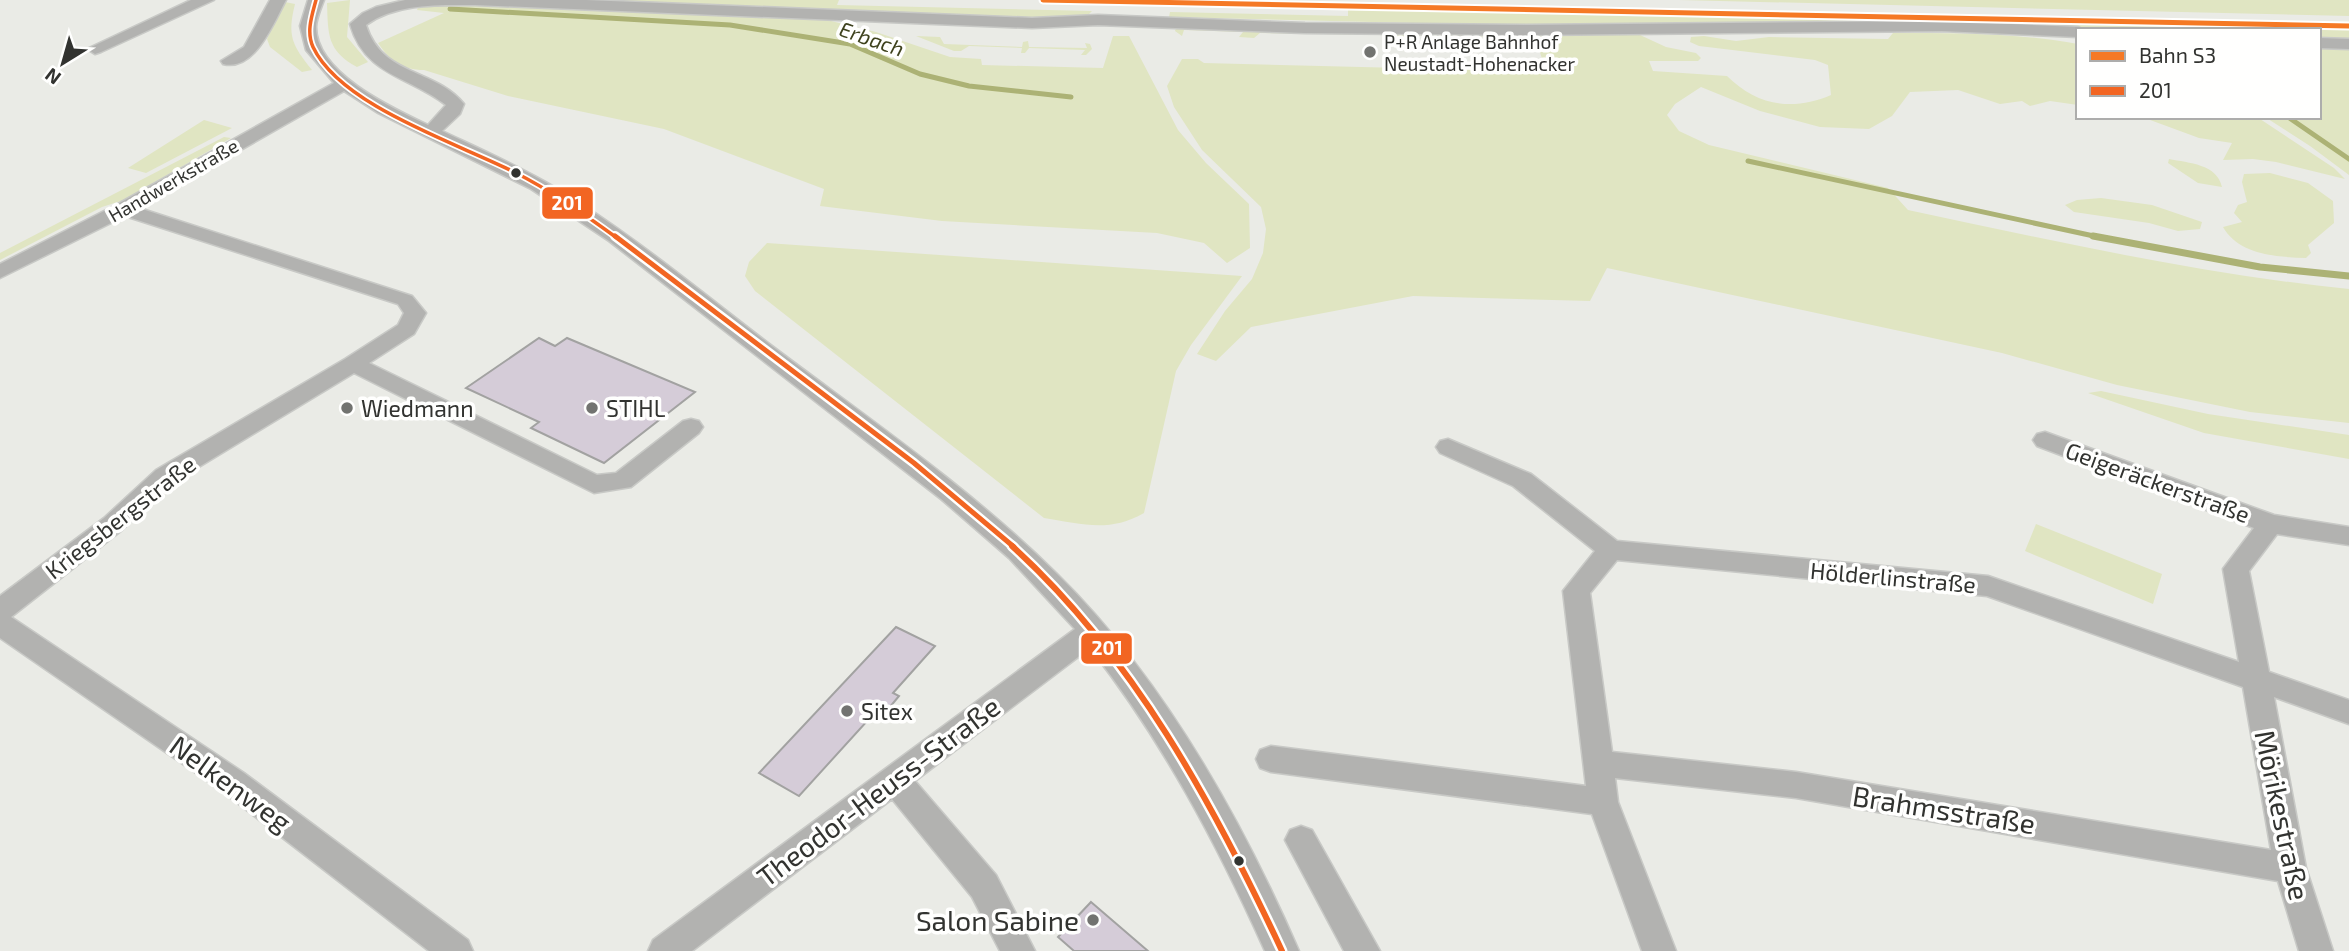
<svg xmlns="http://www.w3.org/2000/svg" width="2349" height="951" font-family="'Exo 2',sans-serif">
<rect width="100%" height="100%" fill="#eaebe6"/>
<g fill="#e0e5c2">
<path d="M350,0L347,37L368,62L357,67C327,51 328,34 327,3Z"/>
<path d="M515,0H839L837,5L1092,11L1085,18L1047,20Z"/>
<path d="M1679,0H2349V16Z"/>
<path d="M285,2L295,4C287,36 292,45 312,70L302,72L270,47L267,39Z"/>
<path d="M478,2L823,19L876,32L950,57L981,59L982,65L1103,68L1113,36H1129L1178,130L1206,163L1249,204L1250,248L1227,263L1204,243L1157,233L942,221L820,206L824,189L664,129L508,96L424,70C402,70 390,61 378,43L444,13L417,10L419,5Z"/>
<path d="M1348,8L2349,29V41L2319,40V30H2114L2037,25L1533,26L1169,17L1170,12L1348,16Z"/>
<path d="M1176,28L1514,34L1523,39L1512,42L1515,37L1410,35L1405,41L1389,40L1393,35L1260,33L1254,38L1239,37L1243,32L1184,30L1182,36L1175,31Z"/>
<path d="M1555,33L1640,35L1666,47L1696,53L1701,58L1698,61H1649L1653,71L1727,76C1756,105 1792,112 1831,95L1828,65L1815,60L1699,46L1690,42L1691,37L1704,36L1736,41L1769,37L1888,39L1893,33C1954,33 2018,33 2078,44V105L2050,101L2030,106L2022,101L2000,104L1958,90L1910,92L1892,116L1869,129L1820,127L1760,111L1701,87L1675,104L1667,115L1679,131L1709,145L1888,188L1908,210C2054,241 2200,274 2349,289V423L2250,412L2117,385L2002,353L1607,268L1590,301L1413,296L1251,327L1216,361L1197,354L1225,311L1252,279L1263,253L1266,229L1261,207L1202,150L1174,107L1167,86L1182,59H1198L1204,63L1402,68L1408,62H1414L1411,67L1415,68L1546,71L1535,37Z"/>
<path d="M916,36L940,37L944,44L1022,47L1023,42L1028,41L1029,47L1087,48L1085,43L1090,44L1092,49L1086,55H1081L1085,50L1029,48L1025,53H1021L1022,48L969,46L961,51H954Z"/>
<path d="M2319,45L2349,47V175L2310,146L2265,117H2319Z"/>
<path d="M2142,117H2257L2334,168L2345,179L2276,162L2253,159L2223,160L2232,143L2199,138Z"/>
<path d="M204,120L232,128L146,173L128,168Z"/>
<path d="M224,137L231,138L124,200L102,207L0,260V253Z"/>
<path d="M2169,159C2189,163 2217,164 2222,187L2198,183L2168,163Z"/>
<path d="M2270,173L2308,183L2333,201L2334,223L2308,245L2311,253L2306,258C2277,257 2239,255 2223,227L2242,222L2234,213L2238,205L2247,202L2242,182L2244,174Z"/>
<path d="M2101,198L2152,205L2202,222L2200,229L2178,231L2149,223L2074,212L2065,205L2077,200Z"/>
<path d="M767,243L1242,276L1191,345L1176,371L1144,513C1109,533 1082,524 1044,518L755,291L745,276L749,262Z"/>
<path d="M2101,391L2208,414L2349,435V459L2204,433L2088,393Z"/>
<path d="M2036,524L2162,574L2153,604L2025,551Z"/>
</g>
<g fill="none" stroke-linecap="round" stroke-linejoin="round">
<g stroke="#acb275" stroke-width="5">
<path d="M450,9L730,25L850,44L920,74L969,86L1071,97"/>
<path d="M2288,117L2349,159"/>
<path d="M1748,161L2103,238"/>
</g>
<path stroke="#acb275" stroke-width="7" d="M2093,236L2260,267L2349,276"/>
</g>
<g fill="#d5ccd8" stroke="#a2a2a1" stroke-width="2">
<path d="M539,338L555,346L567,338L695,392L604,463L531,428L539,422L466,388Z"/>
<path d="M896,627L935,646L893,693L899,696L885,713L878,709L799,796L759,773Z"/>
<path d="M1091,902L1148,951H1074L1058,937Z"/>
</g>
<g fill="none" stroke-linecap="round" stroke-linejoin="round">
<g stroke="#c8c9c6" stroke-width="3">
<g id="minor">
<path d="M191,0H214L101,52L95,54L87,49Z"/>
<path d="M270,0H286C274,22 255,72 223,64L221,61L244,47Z"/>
<path d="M308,0H324C321,8 316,19 316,27C316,73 392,108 428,125L446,105C409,76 365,76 350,24L363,13L376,7L405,0H586L1032,18L1098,15L1305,23L1527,25L1942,21L2078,27L2084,30H2078V37L1942,31L1527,35L1305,33L1098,25L1032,28L475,5C439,5 396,3 366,25C382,77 435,68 464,104L460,114L442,131C480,149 519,166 556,188C632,234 701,292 772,346C869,419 970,488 1057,574C1163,678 1240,816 1299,951H1265C1217,844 1162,740 1090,648L915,781L996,875L1035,951H1000L972,897L892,799L692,951H648L653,940L1075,629L1009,558L941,499L609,241L531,189L378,113L344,91L139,208L412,296L426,313L414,334L369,363L597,475L616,473L683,421L691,419L699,421L703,427L699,433L631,487L594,493L354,373L174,482L122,530L11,617L244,773L468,940L473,951H429L222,791L0,638V596L104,518L156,470L345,359L398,325L404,313L398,304L125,216L0,278V264L116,205L334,83L306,50L300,26Z"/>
<path d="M2319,38L2349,39V49L2319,48Z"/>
<path d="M2045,432L2274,515L2349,527V545L2277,534L2249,571L2269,672L2349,700V724L2274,697L2306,868L2333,951H2299L2278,881L1796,798L1615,778L1618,802L1676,951H1642L1592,814L1271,772L1260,768L1256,759L1260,750L1271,746L1586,786L1563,591L1595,551L1513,486L1440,453L1436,447L1440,441L1448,439L1531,474L1617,541L1988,576L2239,662L2223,569L2254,528L2037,446L2033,440L2037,434ZM1617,560L1987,596L2243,687L2271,850L1796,772L1612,752L1590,593Z"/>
<path d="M1301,826L1312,830L1380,951H1344L1285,840L1290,830Z"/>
</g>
</g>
<use href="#minor" fill="#b2b2b0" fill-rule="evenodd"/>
<g stroke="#fffffe" stroke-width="7">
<path id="bus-1-far2" d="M316,0C312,15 306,32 313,47C341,106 457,143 514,172C550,190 584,214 617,238"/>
</g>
<g stroke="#fffffe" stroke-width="10">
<path id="bus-1-far1" d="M615,236L914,463L1014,547"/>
</g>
<g stroke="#fffffe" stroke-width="11">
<path id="bus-1" d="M1012,546C1134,657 1213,803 1282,951"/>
</g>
<use href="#bus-1-far2" stroke="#f26522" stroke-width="3.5"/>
<use href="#bus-1-far1" stroke="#f26522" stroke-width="5"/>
<use href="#bus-1" stroke="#f26522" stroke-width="6"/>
<g stroke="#fffffe" stroke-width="9">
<path id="rail-1" d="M1043,0L2349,26"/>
</g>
<use href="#rail-1" stroke="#f57925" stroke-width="5"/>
</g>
<g fill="#727370" stroke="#fffffe" stroke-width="2.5">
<circle cx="1370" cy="52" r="7"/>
<circle cx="347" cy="408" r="7"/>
<circle cx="592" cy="408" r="7"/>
<circle cx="847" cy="711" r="7"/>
<circle cx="1093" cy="920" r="7"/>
</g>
<g fill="#323330" stroke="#fffffe" stroke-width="2.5">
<circle cx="516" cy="173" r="6"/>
<circle cx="1239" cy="861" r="6"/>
</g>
<g text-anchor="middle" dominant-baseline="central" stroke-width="7" stroke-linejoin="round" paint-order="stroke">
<g font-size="19" fill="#323330" stroke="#fffffe" text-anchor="start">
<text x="1384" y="41">P+R Anlage Bahnhof<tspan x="1384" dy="22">Neustadt-Hohenacker</tspan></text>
</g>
<g font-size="19" fill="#323330" stroke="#fffffe">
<text transform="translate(173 180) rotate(-30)">Handwerkstraße</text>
</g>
<g font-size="21" font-style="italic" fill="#3e421d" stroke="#fffffe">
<text transform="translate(872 38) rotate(19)">Erbach</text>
</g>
<g font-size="23" fill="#323330" stroke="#fffffe" text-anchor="start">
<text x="361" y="408">Wiedmann</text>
<text x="606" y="408">STIHL</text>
<text x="861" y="711">Sitex</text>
</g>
<g font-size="23" fill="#323330" stroke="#fffffe">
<text transform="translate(2158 482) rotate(20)">Geigeräckerstraße</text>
<text transform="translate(120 517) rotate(-38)">Kriegsbergstraße</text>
<text transform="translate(1893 577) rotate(5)">Hölderlinstraße</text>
</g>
<g font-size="28" fill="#323330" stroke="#fffffe">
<text transform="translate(231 783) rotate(36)">Nelkenweg</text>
<text transform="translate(878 791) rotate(-37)">Theodor-Heuss-Straße</text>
<text transform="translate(1944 809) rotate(9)">Brahmsstraße</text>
<text transform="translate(2283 815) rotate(78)">Mörikestraße</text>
</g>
<g font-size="28" fill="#323330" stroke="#fffffe" text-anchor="end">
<text x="1079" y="920">Salon Sabine</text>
</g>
</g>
<g stroke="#fffffe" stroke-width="2.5">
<rect x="541" y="186" width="53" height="34" rx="7" fill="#f26522"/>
<rect x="1080" y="632" width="53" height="33" rx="7" fill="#f26522"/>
</g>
<g font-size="19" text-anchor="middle" font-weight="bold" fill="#fff">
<text x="567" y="210">201</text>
<text x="1107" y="655">201</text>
</g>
<rect x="2076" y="28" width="245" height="91" fill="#fffffe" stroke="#adadac" stroke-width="2"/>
<rect x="2090" y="51" width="35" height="10" fill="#f57925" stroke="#adadac" stroke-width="2"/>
<text x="2139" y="63" font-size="21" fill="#323330">Bahn S3</text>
<rect x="2090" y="86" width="35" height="10" fill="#f26522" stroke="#adadac" stroke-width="2"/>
<text x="2139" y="98" font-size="21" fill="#323330">201</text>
<g transform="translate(63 63) rotate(217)" stroke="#fffffe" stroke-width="5" paint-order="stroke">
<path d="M0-5L12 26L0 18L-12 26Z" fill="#323330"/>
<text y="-10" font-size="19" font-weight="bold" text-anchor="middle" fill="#323330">N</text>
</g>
</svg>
